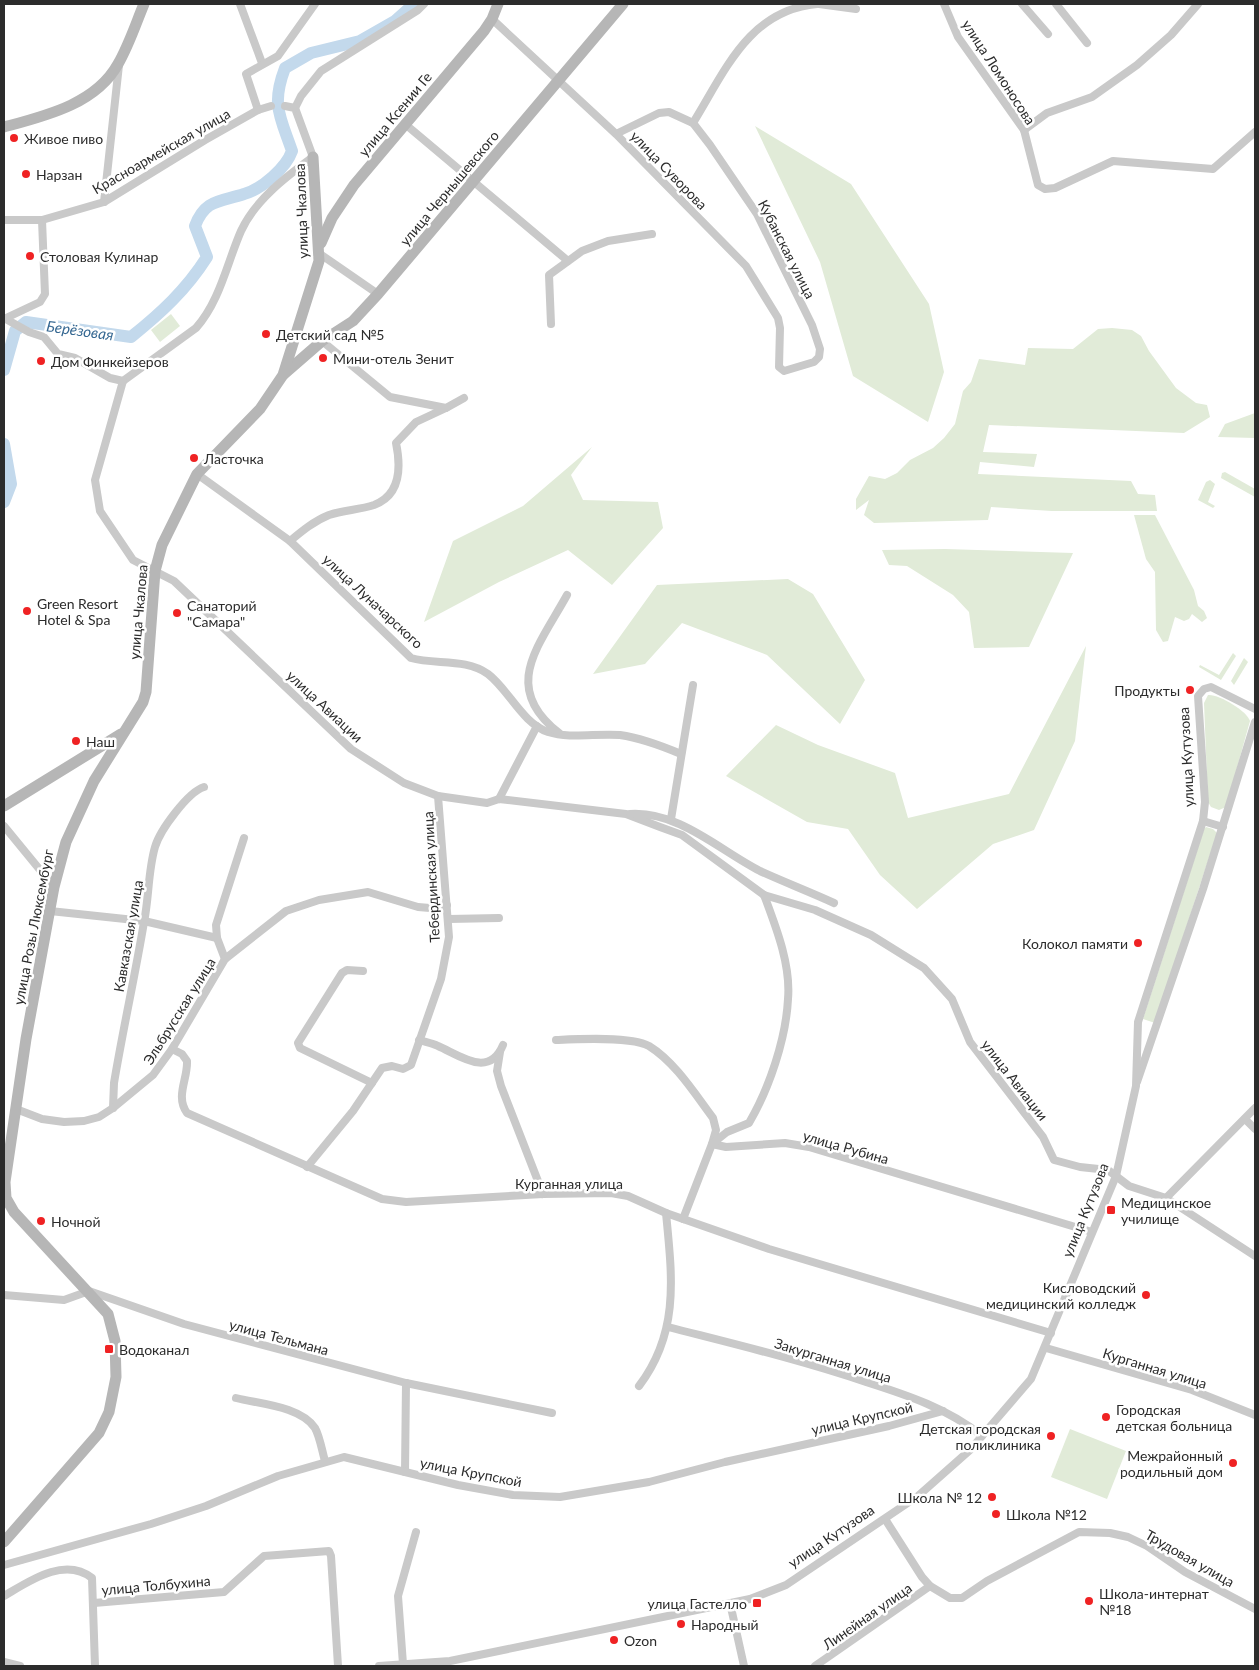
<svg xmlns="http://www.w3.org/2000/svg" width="1259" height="1670" font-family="Lato,sans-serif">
<rect width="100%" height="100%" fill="#fff"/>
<g fill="#e1ebd8">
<path d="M755,126L851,184L929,304L944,372L928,422L853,376L820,262Z"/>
<path d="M171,314L180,326L160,342L151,330Z"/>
<path d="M1112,328L1132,330L1141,336L1149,351L1176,388L1196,403L1207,405L1210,417L1184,433L989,425L983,452L1037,454L1034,467L980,462L978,474L1131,481L1138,494L1155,495L1157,511H1052L991,507L988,520L874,523L864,515L869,500L856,510V499L869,476L885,479L897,473L910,460L933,448L944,438L955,424L963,391L971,382L979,359L1025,365L1028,348L1073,349L1098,329Z"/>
<path d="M1255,413V438L1218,437L1225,424Z"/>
<path d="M592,447L571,475L583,500L658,502L663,528L612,585L568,550L499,582L424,622L453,541L523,506Z"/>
<path d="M1225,472L1255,489V497L1221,478L1222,473Z"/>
<path d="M1210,480L1215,484L1208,502L1215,506L1213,508L1198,500L1206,482Z"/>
<path d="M1134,515H1155L1194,590L1198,606L1204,611L1207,618L1202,622L1192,614L1189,619L1184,621L1175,617L1168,641L1163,642L1156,630L1155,572L1146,559Z"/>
<path d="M945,549L1073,553L1029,647L974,648L969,612L953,595L907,566L889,565L882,550Z"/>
<path d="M788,579L813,594L865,680L840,724L767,655L682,623L645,664L593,674L657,585Z"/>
<path d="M1086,646L1075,741L1034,830L993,844L917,909L880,875L848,829L807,822L726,776L776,725L818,745L895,773L908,818L1009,794Z"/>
<path d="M1233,653L1236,656L1221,680L1199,667L1200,665L1219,675Z"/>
<path d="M1244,658L1248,662L1234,685L1231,681Z"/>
<path d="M1208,695C1219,694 1247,711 1250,721L1226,807L1219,810L1211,807L1208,802L1204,703Z"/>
<path d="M1206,827L1213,829L1217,833L1155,1023L1143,1019L1204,829Z"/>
<path d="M1070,1429L1126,1451L1107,1499L1051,1477Z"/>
</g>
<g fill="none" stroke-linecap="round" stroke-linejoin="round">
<g stroke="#c3d9ec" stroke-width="12">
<path d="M4,370L15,331L26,322L131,337C161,313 186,290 207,257L195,226C205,199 220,202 244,194C262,189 286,168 292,151C280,116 271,105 285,68L311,53L360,41L395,21L414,4"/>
<path d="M4,444L11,484L4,502"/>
</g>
<g stroke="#c9c9c9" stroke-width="8">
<path d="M240,4L262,63"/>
<path d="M819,4L856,9"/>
<path d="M944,4L958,37L1024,130L1038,185L1045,189L1055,188L1113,161L1213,169L1255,132"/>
<path d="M1022,4L1048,34"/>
<path d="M1056,4L1087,43"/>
<path d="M492,19L616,134L746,266L778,318L780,328L779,367L784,371L814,362L819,357L820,349L812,325L757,214L710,145L693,123L669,112L659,113L616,134"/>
<path d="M285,106L295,108L313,157C287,176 255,200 241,231C227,263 220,301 196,328L123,381L95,480L100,511L133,560L174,581L351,749L404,783L438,796L487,803L499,799L626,814L660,827L682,835L764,895L815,910L871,935L924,968L952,999L970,1042L1043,1137L1054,1160L1080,1167L1108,1170L1129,1186L1166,1198L1255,1256"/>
<path d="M295,108L301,96L321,71L418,10L424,4"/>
<path d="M258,110L246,74L278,56L315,4"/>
<path d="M693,123C725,71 749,10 817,4"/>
<path d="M405,124L568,261"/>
<path d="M1024,130L1047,113L1092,97L1137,65L1171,35L1198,4"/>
<path d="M104,202L119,65"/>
<path d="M4,220H42L104,202L205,140L258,110L271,106"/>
<path d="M320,254L378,294"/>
<path d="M4,318L29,332L44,337L58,354L75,358L110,378L123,381"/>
<path d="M6,318L40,302L45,294L42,220"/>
<path d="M551,324L549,275L582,251L608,241L652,234"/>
<path d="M322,341L390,397L446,408L464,398"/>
<path d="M197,474L290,541L411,658C435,665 466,658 488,674C509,690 522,723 548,732C570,739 597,733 620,735C641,738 662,746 681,754"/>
<path d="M290,541C302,531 314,521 329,515C343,510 359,510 374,505C401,495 401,467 396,443L416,422L446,408"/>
<path d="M559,733C500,687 539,646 567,595"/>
<path d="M499,799L537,726"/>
<path d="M630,814C679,811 719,850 760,871C784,882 810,892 834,903"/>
<path d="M671,819L693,685"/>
<path d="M1203,821L1223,827"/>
<path d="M4,826L54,887"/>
<path d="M50,911L144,921L217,938"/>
<path d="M449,919L499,918"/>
<path d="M225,959L217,938L216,925L244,838"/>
<path d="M363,971L347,970L342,973L298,1043L300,1048L372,1083"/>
<path d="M419,1040C425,1042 432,1043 438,1046C459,1055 489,1079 503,1045"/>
<path d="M556,1040C577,1039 631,1036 649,1046C675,1062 695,1094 713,1118L716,1130L712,1144L726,1147L785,1143L809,1147L1092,1232"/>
<path d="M172,1049L182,1054L187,1061C188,1079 175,1096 187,1113L382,1199L406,1202L543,1194L611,1193L628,1196L666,1213L769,1249L1051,1333"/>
<path d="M500,1052L497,1071L501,1086L543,1194"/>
<path d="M1137,1082L1203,889L1255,722"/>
<path d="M113,1108L114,1083C123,1029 135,976 144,922C149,898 148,871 155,847C160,830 188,792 204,787"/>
<path d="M16,1109L42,1119L64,1122L84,1121L99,1117L113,1108L153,1075L172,1049L225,959L286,911L319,900L368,892L418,907L430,908L447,905"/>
<path d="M1245,1119L1255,1129"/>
<path d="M307,1167L353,1111L382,1068L392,1066L403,1069L411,1065L441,979L449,937L438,796"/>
<path d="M1166,1198L1255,1108"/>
<path d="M683,1219L712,1144L727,1132L749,1123C769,1089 786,1039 788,999C791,965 776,927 764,895"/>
<path d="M4,1295L64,1300L89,1291L184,1324L406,1383L552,1413"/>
<path d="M668,1327C734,1344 801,1360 866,1382C907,1395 949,1409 982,1436"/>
<path d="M1046,1348L1192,1390L1255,1415"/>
<path d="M639,1386C680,1332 672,1276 666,1213"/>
<path d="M236,1398C259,1404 300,1406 315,1428C320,1437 322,1451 325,1461"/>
<path d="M405,1472L406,1383"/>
<path d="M885,1519L922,1577L930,1586L950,1598H962L987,1581L1079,1532L1110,1533L1128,1537L1147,1546L1185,1572L1255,1609"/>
<path d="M4,1565L151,1524L206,1506L278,1476L344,1457L458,1485L513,1495L560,1497L649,1482L725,1462L889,1426L943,1411"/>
<path d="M4,1596C28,1582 64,1556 92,1578L95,1666"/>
<path d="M94,1603L224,1592L264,1556L329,1551L331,1556L338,1666"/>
<path d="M730,1603L744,1666"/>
<path d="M4,1662L20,1666"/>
<path d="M403,1664L398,1596L416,1532"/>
<path d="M379,1666L450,1661L750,1599L786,1585L918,1496L970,1450L1031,1379L1116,1176L1136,1086L1138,1022L1203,821L1205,802L1198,696L1204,689L1211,687L1255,709"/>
<path d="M815,1666L930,1586"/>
</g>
<g stroke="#b6b6b6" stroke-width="11">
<path d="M4,127C45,116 96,104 118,64C129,45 136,23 144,4"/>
<path d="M321,243L332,218L354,185L484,31L492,19L498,4"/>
<path d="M284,374L322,341L353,321L378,294L623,4"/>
<path d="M4,806L121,734"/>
<path d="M4,1542L99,1433L109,1412L116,1377L115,1341L108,1314L14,1212L6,1198L5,1182L26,1039L54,887L66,842L94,781L143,702L146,692L155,571L162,545L197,474L260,409L283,375L319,261L313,157"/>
</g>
</g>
<g fill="#ef2223" stroke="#fff" stroke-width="2">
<circle cx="14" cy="138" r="5"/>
<circle cx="26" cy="174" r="5"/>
<circle cx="30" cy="256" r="5"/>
<circle cx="266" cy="334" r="5"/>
<circle cx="323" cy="358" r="5"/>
<circle cx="41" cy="361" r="5"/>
<circle cx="194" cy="458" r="5"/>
<circle cx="27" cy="611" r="5"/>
<circle cx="177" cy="613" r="5"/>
<circle cx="1190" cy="690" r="5"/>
<circle cx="76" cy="741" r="5"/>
<circle cx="1138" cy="943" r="5"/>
<rect x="1106" y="1205" width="10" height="10" rx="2.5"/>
<circle cx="41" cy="1221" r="5"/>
<circle cx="1146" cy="1295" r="5"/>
<rect x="104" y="1344" width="10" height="10" rx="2.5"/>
<circle cx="1106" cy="1417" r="5"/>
<circle cx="1051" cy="1436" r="5"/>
<circle cx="1233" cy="1463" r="5"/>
<circle cx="992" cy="1497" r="5"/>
<circle cx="996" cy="1514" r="5"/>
<circle cx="1089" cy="1601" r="5"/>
<rect x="752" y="1598" width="10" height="10" rx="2.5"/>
<circle cx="681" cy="1624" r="5"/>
<circle cx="614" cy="1640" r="5"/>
</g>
<g text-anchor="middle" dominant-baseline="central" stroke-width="5" stroke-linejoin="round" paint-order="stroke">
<g font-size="14" fill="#2c2c2c" stroke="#fff">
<text transform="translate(999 72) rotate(57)">улица Ломоносова</text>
<text transform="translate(395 114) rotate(-50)">улица Ксении Ге</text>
<text transform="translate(161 151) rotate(-30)">Красноармейская улица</text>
<text transform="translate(669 170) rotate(46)">улица Суворова</text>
<text transform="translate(449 188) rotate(-50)">улица Чернышевского</text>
<text transform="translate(301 211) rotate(-92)">улица Чкалова</text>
<text transform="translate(787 249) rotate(63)">Кубанская улица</text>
<text transform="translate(373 601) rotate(43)">улица Луначарского</text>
<text transform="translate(138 612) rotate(-85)">улица Чкалова</text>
<text transform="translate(325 706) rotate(43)">улица Авиации</text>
<text transform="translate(1186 757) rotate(-93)">улица Кутузова</text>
<text transform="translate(431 877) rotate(-93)">Тебердинская улица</text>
<text transform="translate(33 927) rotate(-79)">улица Розы Люксембург</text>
<text transform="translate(128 936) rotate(-80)">Кавказская улица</text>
<text transform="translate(179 1011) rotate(-58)">Эльбрусская улица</text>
<text transform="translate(1015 1080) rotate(52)">улица Авиации</text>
<text transform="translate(846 1147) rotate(16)">улица Рубина</text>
<text x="569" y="1183">Курганная улица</text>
<text transform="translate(1085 1210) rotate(-68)">улица Кутузова</text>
<text transform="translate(279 1337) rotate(15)">улица Тельмана</text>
<text transform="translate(833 1360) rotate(17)">Закурганная улица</text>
<text transform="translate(1155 1368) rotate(17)">Курганная улица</text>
<text transform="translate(862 1418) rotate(-13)">улица Крупской</text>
<text transform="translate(471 1472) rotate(11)">улица Крупской</text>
<text transform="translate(831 1536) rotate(-34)">улица Кутузова</text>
<text transform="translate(1190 1558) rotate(30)">Трудовая улица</text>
<text transform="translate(156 1585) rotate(-5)">улица Толбухина</text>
<text transform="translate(867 1616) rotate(-35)">Линейная улица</text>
</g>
<g font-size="14" fill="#2c2c2c" stroke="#fff" text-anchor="start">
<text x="24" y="138">Живое пиво</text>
<text x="36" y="174">Нарзан</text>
<text x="40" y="256">Столовая Кулинар</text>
<text x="276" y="334">Детский сад №5</text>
<text x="333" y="358">Мини-отель Зенит</text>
<text x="51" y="361">Дом Финкейзеров</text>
<text x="204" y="458">Ласточка</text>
<text x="37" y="603">Green Resort<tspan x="37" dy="16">Hotel &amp; Spa</tspan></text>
<text x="187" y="605">Санаторий<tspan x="187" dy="16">"Самара"</tspan></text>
<text x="1180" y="690" text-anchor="end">Продукты</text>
<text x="86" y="741">Наш</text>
<text x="1128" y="943" text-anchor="end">Колокол памяти</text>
<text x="1121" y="1202">Медицинское<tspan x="1121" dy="16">училище</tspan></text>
<text x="51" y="1221">Ночной</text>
<text x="1136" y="1287" text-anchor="end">Кисловодский<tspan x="1136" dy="16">медицинский колледж</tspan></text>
<text x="119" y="1349">Водоканал</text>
<text x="1116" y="1409">Городская<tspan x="1116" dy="16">детская больница</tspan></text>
<text x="1041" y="1428" text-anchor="end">Детская городская<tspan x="1041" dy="16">поликлиника</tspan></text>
<text x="1223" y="1455" text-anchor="end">Межрайонный<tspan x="1223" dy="16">родильный дом</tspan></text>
<text x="982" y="1497" text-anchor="end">Школа № 12</text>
<text x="1006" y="1514">Школа №12</text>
<text x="1099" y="1593">Школа-интернат<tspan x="1099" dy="16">№18</tspan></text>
<text x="747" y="1603" text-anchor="end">улица Гастелло</text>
<text x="691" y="1624">Народный</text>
<text x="624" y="1640">Ozon</text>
</g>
<g font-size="15" font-style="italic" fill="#366892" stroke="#fff">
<text transform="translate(80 330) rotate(8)">Берёзовая</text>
</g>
</g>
<rect width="1259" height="1670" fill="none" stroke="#2c2c2c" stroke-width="10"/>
</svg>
